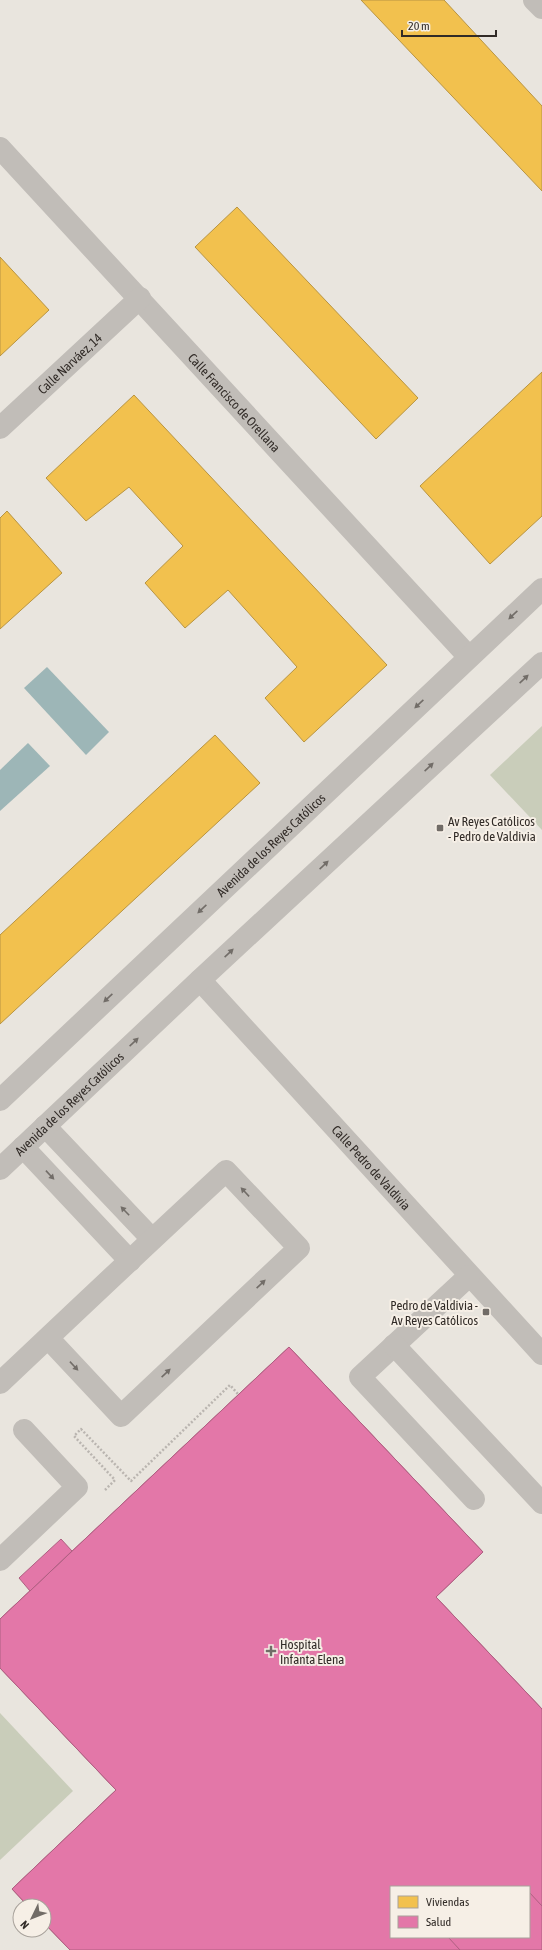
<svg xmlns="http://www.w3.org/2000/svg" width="542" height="1950" font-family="'Asap Condensed',sans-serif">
<rect width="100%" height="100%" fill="#e9e5de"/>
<g fill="#c9cdba">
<path d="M542,726V830L490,775Z"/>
<path d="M0,1713L73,1791L0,1860Z"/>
</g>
<g fill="#9db6b7">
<path d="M47,667L109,732L86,755L24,688Z"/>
<path d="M28,743L50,766L0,811V770Z"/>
</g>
<g fill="#f2c14e" stroke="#b89442">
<path d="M361,0H444L542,106V191Z"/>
<path d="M237,207L418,398L376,439L195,247Z"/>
<path d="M0,257L49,310L0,356Z"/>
<path d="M542,372V516L490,564L420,486Z"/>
<path d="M134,395L387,665L304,742L265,698L297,667L228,590L185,628L145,583L183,546L129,487L86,521L46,478Z"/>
<path d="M7,511L62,573L0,629V518Z"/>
<path d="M215,735L260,783L0,1024V935Z"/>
</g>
<g fill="#e377a8" stroke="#ae6081" fill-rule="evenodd">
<path d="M289,1347L483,1552L436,1597L542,1709V1829L382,1659L343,1695L524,1887H402L280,1754L245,1787L395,1950H70L44,1923V1906H28L12,1889L116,1790L0,1668V1619ZM205,1471L323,1595L287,1630L168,1507ZM103,1569L174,1643L140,1676L69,1602Z"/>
<path d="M289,1347L483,1552L436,1597L542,1709V1950H70L44,1923V1906H28L12,1889L116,1790L0,1668V1619ZM391,1887H529V1937H391Z"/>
<path d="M61,1539L72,1551L30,1591L19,1578Z"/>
<path d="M529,1892L542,1906V1950H460L448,1937H529Z"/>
</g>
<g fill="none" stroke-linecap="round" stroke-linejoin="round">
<path stroke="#bab5b0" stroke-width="2.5" stroke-dasharray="2 2" stroke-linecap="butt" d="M105,1490L115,1480L74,1436L81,1429L131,1481L230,1385L238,1394"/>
<g stroke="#c1bdb8" stroke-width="22">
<path d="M534,0L542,8"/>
<path id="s1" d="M0,148L469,657"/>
<path id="s2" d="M0,428L140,298"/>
<path id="s3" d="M200,980L542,1354"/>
<path id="s4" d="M0,1100L542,589"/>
<path d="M45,1126L152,1239"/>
<path d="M23,1147L130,1261"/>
<path id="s5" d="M0,1169L200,980L542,663"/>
<path d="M469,1276L360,1377L474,1499"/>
<path d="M394,1345L542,1503"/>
<path d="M0,1383C75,1312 150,1241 226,1171L299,1248L121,1416L48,1338"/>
<path d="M0,1560L77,1487L24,1430"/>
</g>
</g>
<defs><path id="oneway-solid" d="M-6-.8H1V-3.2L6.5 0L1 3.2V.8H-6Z"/></defs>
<g fill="#726d68">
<use href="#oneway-solid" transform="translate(513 615) rotate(137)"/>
<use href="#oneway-solid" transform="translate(524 679) rotate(-43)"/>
<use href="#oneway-solid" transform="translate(419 704) rotate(137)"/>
<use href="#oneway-solid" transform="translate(429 767) rotate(-43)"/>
<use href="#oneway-solid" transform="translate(324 865) rotate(-43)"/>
<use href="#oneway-solid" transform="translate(202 909) rotate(137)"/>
<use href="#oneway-solid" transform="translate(229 953) rotate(-43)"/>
<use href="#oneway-solid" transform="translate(108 998) rotate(137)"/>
<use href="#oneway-solid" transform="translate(134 1042) rotate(-43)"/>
<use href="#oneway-solid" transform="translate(50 1175) rotate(47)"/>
<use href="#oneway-solid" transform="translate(245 1192) rotate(-133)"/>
<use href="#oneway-solid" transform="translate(125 1211) rotate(-134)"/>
<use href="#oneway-solid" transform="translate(261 1284) rotate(-43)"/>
<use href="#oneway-solid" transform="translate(74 1366) rotate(47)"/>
<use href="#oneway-solid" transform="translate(166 1373) rotate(-43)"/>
</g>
<g fill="#716c67" stroke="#f6efe6" stroke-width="1.5">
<rect x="436" y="824" width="8" height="8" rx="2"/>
<rect x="482" y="1308" width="8" height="8" rx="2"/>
<path d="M269 1645h4v4h4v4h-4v4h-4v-4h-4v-4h4z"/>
</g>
<g text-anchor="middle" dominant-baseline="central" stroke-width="4" stroke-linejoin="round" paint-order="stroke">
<g font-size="13" fill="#312b27" stroke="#f6efe6">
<text stroke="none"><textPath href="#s2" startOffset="95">Calle Narváez, 14</textPath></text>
<text stroke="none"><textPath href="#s1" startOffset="346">Calle Francisco de Orellana</textPath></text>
<text stroke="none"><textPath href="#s4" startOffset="372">Avenida de los Reyes Católicos</textPath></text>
<text stroke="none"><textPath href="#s5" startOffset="95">Avenida de los Reyes Católicos</textPath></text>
<text stroke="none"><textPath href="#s3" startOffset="254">Calle Pedro de Valdivia</textPath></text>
</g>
<g font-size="13" fill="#312b27" stroke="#f6efe6" text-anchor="start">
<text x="448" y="821">Av Reyes Católicos<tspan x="448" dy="15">- Pedro de Valdivia</tspan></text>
<text x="478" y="1305" text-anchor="end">Pedro de Valdivia -<tspan x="478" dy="15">Av Reyes Católicos</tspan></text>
<text x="280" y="1644">Hospital<tspan x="280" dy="15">Infanta Elena</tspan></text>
</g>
</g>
<rect x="390" y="1886" width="140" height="52" fill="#f6efe6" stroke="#a7a19a"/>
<rect x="398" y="1896" width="20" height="12" fill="#f2c14e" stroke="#a7a19a"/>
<text x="426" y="1906" font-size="12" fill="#312b27">Viviendas</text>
<rect x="398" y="1916" width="20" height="12" fill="#e377a8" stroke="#a7a19a"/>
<text x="426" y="1926" font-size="12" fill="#312b27">Salud</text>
<g transform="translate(32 1918) rotate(227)"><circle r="19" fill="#f6efe6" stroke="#a7a19a"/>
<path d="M0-3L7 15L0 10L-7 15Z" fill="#716c67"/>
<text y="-6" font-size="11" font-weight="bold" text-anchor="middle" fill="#312b27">N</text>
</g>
<path d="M402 30v6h94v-6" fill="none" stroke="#312b27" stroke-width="2"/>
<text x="408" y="30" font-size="12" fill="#312b27" stroke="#f6efe6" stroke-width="3" paint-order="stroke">20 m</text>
</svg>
